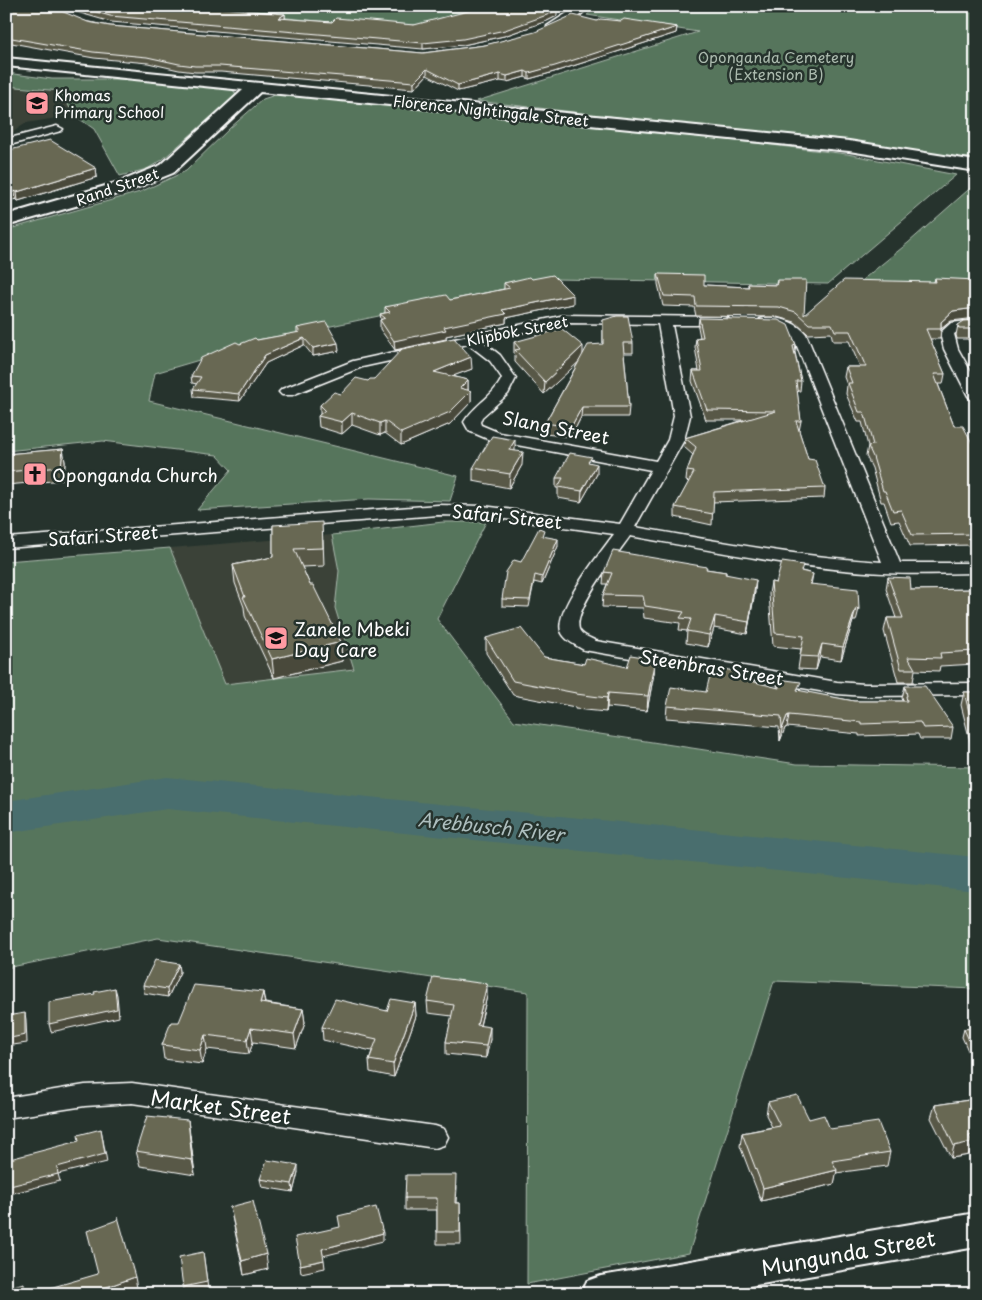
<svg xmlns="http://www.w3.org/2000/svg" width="982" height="1300" font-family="'Playpen Sans',sans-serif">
<rect width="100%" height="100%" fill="#26332d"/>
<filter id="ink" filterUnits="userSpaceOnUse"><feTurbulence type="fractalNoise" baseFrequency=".02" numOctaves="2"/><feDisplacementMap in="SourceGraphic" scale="10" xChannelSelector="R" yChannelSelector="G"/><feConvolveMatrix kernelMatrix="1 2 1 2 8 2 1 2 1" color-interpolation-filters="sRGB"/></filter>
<g filter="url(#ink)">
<g fill="#3a4338">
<path d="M6,86L60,91L74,115L26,123L6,137Z"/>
<path d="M332,535L339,571L335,608L355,669L225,685L170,548Z"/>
</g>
<g fill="#57755c" stroke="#abbaae">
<path d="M166,6H503L418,31Z"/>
<path d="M598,6H976V158H963L824,137L723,129L477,101L698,32L587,15Z"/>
<path d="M6,73L52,79H149L226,88L234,91L236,95L162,160L147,169L120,176L94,129L74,115L60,91L6,86Z"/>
<path d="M281,93L721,139L847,154L956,175L828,284L555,279L274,338L155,373L149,401L458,476L450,501L369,499L197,510L231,470L217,455L103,441L6,451V230L140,192L186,171L230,128L263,99Z"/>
<path d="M976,183V287L856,285L908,243Z"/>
<path d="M443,522H486L437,619L514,721L797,764L976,767V872L168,792L6,816V561L170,548L225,684L354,669L335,608L339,571L332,535Z"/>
<path d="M167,793L976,874V989L774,981L689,1253L527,1284L528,992L158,938L6,968V817Z"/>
</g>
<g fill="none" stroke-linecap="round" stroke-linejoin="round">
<path fill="#496e6e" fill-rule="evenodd" d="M167,777L976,857V891L167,809L6,833V801Z"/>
<g stroke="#fff" stroke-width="3">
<g id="street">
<path d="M578,6H590C580,17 566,25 552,29L547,26Z"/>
<path d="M57,126L63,129L61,131L6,146V139Z"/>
<path d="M565,315L723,317L728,318L730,321L728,324L723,325H672L690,416L684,440L635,527C717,541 799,557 882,562L793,336L785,330L760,325L758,322L760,319C775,315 797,322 806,334L900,563H976V573C931,574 887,575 843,570C771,563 700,548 630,536C619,552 569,614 580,631C583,636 591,638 596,641L837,682L865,684L976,683V695L865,696L837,694L584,650C577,646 564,640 561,631C554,610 601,552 614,534L483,516L438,515L6,548V538L438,505L483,506L620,524L651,470L490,440L469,431L464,422C474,405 494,396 502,378L490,361L468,344L362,367L292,395H282L279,392L282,389L353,361ZM565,323L658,324L674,416L668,440L656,461L500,433L481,425L480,422L482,417L508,394L516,378L500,355L482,341Z"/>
<path d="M976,320V328L962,329L954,334L958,349L976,381V400L971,399L968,396L944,349L940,333L951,323Z"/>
<path d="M132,1083L435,1126L444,1129L448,1137L444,1145L435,1148L132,1103L85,1106L6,1118V1098L85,1085Z"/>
</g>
</g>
<g stroke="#fff" stroke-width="4">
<g id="secondary">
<path d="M6,58L849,141L976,161V171L849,151L260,92L173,173L131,190L6,226V215L119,182L161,165L243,90L6,66Z"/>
<path d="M976,1213V1247L704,1294H582L587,1281L601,1276Z"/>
</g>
</g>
<use href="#street" fill="#26332d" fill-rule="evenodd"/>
<use href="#secondary" fill="#26332d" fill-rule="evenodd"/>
</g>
<g fill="#595947" stroke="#fff">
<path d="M6,6L110,26L423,53L485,45L597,21H621L677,27L676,33L554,72L529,79L525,77L507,82L500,81L458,91L427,75L414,89L221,72H195L179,70L148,63L94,58L6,42Z"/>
<path d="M56,6H204L285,14V19L332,22L414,25L557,16L547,21L504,36L463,45L423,49L111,22Z"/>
<path d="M6,151L96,168L97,177L18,201L16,199Z"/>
<path d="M658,274L704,285L748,287V284L776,285L777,280L804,315L934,282L935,278L951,321L941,329L940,339H930L945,374L943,384H938L954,426L976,450V545L910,546L899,521L891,522L884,502H881L872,468L866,456L868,446L862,422H858L846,394L847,385L844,377L846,367H860L849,341H833L831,333L808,334L795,322L777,317L696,316L694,307L663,306L658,284Z"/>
<path d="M532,279L573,304L506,318V323L446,336V339L395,350L380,329V320L381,319L380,314L385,313V307L450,300L504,289V283Z"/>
<path d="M699,318L796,345L795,352L801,381L800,391H797L801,421L799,431L808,459L825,488L824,498L713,502L712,525L675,517V507L689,482L686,481L687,471L693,455L684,447L685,438L744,420H706L692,381L693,371H699L695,347L696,338L700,337L698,327Z"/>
<path d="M603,320L633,343V353H624L629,407L628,417H581L571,437L545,434V423L579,361L544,394L515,362V355L514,354V342L583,354L603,344Z"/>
<path d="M976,320V358L968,339H957L956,335L958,325Z"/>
<path d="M297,328L339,351L313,356L304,345L266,363L240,401L194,397L193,389L197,384L192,383L191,376L240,344L257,340L297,333Z"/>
<path d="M472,369L452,376L468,380V390L471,391V402L450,424L401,445L385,433L380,435L352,425L342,434L319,427L318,416L320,414V405L341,394L368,381L374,379Z"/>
<path d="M63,449L65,462L64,480L6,485V454Z"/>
<path d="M591,463L597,474L581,502L558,498V488H556V478Z"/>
<path d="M522,465L509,488L473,481V468Z"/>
<path d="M273,525L323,540L324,566L302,567L310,585L341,642L342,661L274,678L245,616L244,607L235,583L233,565L273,557Z"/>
<path d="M544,537L558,546L542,584L534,582L529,607L502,606V599L521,562Z"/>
<path d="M706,569L726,572V574L755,592L747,634L714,628L708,647L686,643L687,631L679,630L680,623L644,618L643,608L602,607L603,595L607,584H603L604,572Z"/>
<path d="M802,571L813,574L811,585L859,609L856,621H853L841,660L820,657L816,670L798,669L801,649L773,646L769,594L771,582L776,583Z"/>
<path d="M888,577L911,590L976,589V664L940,666L939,671L915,670L913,682H898L884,631L887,618H896L886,589Z"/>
<path d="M486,638L544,657L584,664L627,667L655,659L654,673L647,711L607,707L606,712L575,709V707L513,695L486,653Z"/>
<path d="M740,672L739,678L777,688L778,679L799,691L854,701H903L902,698L905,686L953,727L951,739H920L918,734L859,736V734L787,727L785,728L780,741L779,727L666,718L667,706L706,692Z"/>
<path d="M964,692H976V749H972L961,705Z"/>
<path d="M179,964L180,972L168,997L144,993L143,985Z"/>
<path d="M263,992L265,1003L303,1009L305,1023L296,1048L253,1042L249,1054L207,1049L202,1064L164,1059L162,1045L179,1022Z"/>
<path d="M487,996L480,1026L490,1039L486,1058L446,1054V1042L452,1016L428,1013L427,1001Z"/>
<path d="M415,1003L416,1016L394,1077L370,1072L369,1060L372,1051L323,1040L322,1027Z"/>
<path d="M976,1028V1054L970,1055L962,1037L964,1029Z"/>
<path d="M976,1098V1146L971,1147L969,1155L951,1158L931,1118L935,1105L975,1099Z"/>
<path d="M768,1102L809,1119L830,1129L890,1152L887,1166L836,1173L834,1184L761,1201L740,1146L742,1133L772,1127L766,1115Z"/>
<path d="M190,1135L195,1175L140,1166L136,1151Z"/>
<path d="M298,1172L293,1192L262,1187L260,1179Z"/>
<path d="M457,1187L456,1203H460L461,1244H437V1210H405V1198Z"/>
<path d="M230,1207L268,1269L244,1275Z"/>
</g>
<g fill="#49493a" stroke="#fff">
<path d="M557,10V16L547,21L504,36L463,45L423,49V43Z"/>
<path d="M285,14V19L279,18Z"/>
<path d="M677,27L676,33L554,72L529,79V73Z"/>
<path d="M427,69V75L414,89V82Z"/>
<path d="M525,71V77L507,82V76Z"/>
<path d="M500,74V81L458,91V85Z"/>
<path d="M96,168L97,177L18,201L17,192Z"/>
<path d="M14,191L16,199L6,202V193Z"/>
<path d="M573,295V304L506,318V323L446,336V339L395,350L394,341L502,310Z"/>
<path d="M976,308V318L951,321L941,329V322L953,311Z"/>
<path d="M304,338V345L266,363L240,401L239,394L265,355Z"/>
<path d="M338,343L339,351L313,356V348Z"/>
<path d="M583,346V358L544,394L545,382Z"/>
<path d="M471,357L472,369L434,383V372Z"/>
<path d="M468,380V391L460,388Z"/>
<path d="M471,391V402L450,424L401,445V433Z"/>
<path d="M582,407L581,417L571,437V427Z"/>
<path d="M352,413V425L342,434V422Z"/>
<path d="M385,421V433L380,435V423Z"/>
<path d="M515,440V453L509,450Z"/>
<path d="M63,449L65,462L64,480L61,467Z"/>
<path d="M523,452L522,465L509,488L510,474Z"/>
<path d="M597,464V474L581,502L582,491Z"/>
<path d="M558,539V546L542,584V577Z"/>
<path d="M756,580L755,592L747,634Z"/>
<path d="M856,608L853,621L841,660L843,647Z"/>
<path d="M715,616L714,628L708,647L709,635Z"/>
<path d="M341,642L342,661L274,678L272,659Z"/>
<path d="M822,644L820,657L816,670L818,657Z"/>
<path d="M655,659L654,673L647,711L648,696Z"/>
<path d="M608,693L607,707L606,712L607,698Z"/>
<path d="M789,715L787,727L785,728L780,741L782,729L787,716Z"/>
<path d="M179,964L180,972L168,997L167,989Z"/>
<path d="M487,984V996L477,1037V1025Z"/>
<path d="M115,988L117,995L119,1017L51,1032L49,1024Z"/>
<path d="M263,992L265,1006L260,1003Z"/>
<path d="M415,1003L416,1016L394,1077L393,1064Z"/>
<path d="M303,1009L305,1023L296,1048L294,1034Z"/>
<path d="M25,1013L26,1020L27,1043L6,1046V1039Z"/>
<path d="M490,1027V1039L486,1058V1046Z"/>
<path d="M251,1028L253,1042L249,1054L247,1040Z"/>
<path d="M205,1035L207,1049L202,1064L200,1050Z"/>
<path d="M188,1120L190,1135L195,1175L192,1160Z"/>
<path d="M101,1129L107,1162L58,1174L60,1181L6,1195V1187L57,1167Z"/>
<path d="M976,1134V1146L971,1147L969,1155L951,1158L954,1146L969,1136Z"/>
<path d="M298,1165V1172L293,1192L292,1184Z"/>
<path d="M837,1170L834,1184L761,1201L763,1188Z"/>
<path d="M383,1233V1241L323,1256L322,1249Z"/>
<path d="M203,1252L208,1289L187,1294H184L183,1287Z"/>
<path d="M266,1254L268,1269L244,1275L242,1261Z"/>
<path d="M324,1260L325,1268L301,1273L300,1265Z"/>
<path d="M135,1277L137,1288L123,1294H87Z"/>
</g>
<g fill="#686853" stroke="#fff">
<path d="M6,6H49L88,22L110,26L423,53L485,45L535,32L573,15L597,21L600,19L621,21L624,19L677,27L555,66L529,73L525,71L507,76L500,74L458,85L427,69L414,82L220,66H195L179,64L147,57L93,52L6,37V14L10,12L6,11Z"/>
<path d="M76,6H204L285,14L279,18L332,22L336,18L414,25L487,6H543L557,10L547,15L505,30L463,39L423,43L110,16Z"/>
<path d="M50,140L96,168L17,192L14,191L6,193V151Z"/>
<path d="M658,274L704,275V285L749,287L748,284L777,285V280H806L804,315L844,280L936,282L935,278L976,280V308L953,311L941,322V329H926L945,374H934L954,426H963L976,450V534L912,535L901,510L893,511L885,491H883L873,457L868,446L873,445L864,412H859L848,383H852L846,367H866L850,331H835L832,324H809L796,312L779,307L696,306L695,297L664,296Z"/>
<path d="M553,275L573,295L502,310L506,314L444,327L446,330L394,341L380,320L385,318L380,314L390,312L385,307L446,295L450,300L510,288L504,283L530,277L532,279Z"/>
<path d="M617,316H628L633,343H623L629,407H582L571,427L545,423L588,345L603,344V320Z"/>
<path d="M699,318L778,320L788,325L796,345L793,346L801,381H796L801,421H796L808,459L815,460L825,488L714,492L713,514L675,507L694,472L687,471L696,447L685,438L776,411L707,410L693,371H702L696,338L703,337Z"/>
<path d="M976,320V343L970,329H959L958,325L964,321Z"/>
<path d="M326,322L338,343L313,348L304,338L265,355L239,394L193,389L201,377L191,376L201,358L236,342L240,344L255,338L257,340L300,332L297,328Z"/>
<path d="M562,329L583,346L545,382L515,350L520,349L514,342Z"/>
<path d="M454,338L471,357L434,372L468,380L460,388L471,391L450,412L401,433L385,421L380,423L352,413L342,422L318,416L325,410L320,405L334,392L341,394L356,378L368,381L370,379H374L402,349Z"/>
<path d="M492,436L515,440L509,450L523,452L510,474L473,468Z"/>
<path d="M63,449L61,467L6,472V454Z"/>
<path d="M570,453L592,457L588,462L597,464L582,491L558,487L563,478H556Z"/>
<path d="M322,522L323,548L294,549L310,585H313L341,642L272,659L243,597H245L233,565L273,557V525Z"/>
<path d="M539,528L544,530L542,536L558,539L542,577L535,575L530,600L502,599L506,572L514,560L521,562Z"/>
<path d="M613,551L707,567L706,569L726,572L725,574L756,580L749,622L715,616L709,635L687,631L691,619L680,618L684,612L645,606L643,596L603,595L612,573L604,572Z"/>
<path d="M782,562L803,565L801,571L813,574L810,584L858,589L859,609L856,608L843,647L822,644L818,657L800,656L804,636L775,633L771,582L776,583Z"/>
<path d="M888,577L910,578L911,590L976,589V651L940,653L941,658L908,657L915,669H901L887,618H903Z"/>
<path d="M521,628L544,657L584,664L586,658L627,667L631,655L655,659L648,696L608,693L607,698L576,694V693L513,681L486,638Z"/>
<path d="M712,667L740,672L739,678L779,688L778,679L801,682L797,690L854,701H907L906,696H907L905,686H925L953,727L923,728L920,722L861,724V722L789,715L787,716L782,729L781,716L667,706L671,687L706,692Z"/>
<path d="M964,692H976V736H975Z"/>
<path d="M155,960L179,964L167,989L143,985Z"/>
<path d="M433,977L487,984L477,1025L490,1027L486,1046L446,1042L454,1005L427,1001Z"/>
<path d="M194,985L263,992L260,1003L303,1009L294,1034L251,1028L247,1040L205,1035L200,1050L162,1045L171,1022H179Z"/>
<path d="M115,988L117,1009L49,1024V1002L95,994L94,992Z"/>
<path d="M335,999L387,1011L391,999L415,1003L393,1064L369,1060L377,1039L322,1027Z"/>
<path d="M25,1013V1035L6,1039V1016Z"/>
<path d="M976,1028V1047H972L964,1029Z"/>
<path d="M797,1095L809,1119L824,1115L830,1129L878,1122L890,1152L832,1161L837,1170L763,1188L742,1133L780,1126L768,1102Z"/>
<path d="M976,1099V1134L969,1136L972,1142L954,1146L935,1105Z"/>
<path d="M147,1116L188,1120L192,1160L136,1151Z"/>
<path d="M101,1129L105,1154L57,1167L58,1174L6,1187V1160L79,1141L78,1135Z"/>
<path d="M267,1160L298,1165L292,1184L260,1179Z"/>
<path d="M406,1175H456L455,1203H460V1232H437V1198H405Z"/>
<path d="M253,1201L266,1254L242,1261L230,1207Z"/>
<path d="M376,1207L383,1233L322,1249L324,1260L300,1265L295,1237L340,1227L338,1216Z"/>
<path d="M118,1217L135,1277L87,1294H29L98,1274L87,1231L117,1220Z"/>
<path d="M203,1252L207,1282L183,1287L179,1257Z"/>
<path d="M24,1283L25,1294H6V1288Z"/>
</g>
</g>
<defs>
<g id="school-square" transform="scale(1.25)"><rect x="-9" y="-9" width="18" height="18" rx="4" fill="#ff9aa2" stroke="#26332d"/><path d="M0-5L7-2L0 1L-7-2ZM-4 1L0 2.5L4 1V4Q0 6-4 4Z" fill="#111"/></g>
<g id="church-square" transform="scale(1.25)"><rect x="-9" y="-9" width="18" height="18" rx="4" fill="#ff9aa2" stroke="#26332d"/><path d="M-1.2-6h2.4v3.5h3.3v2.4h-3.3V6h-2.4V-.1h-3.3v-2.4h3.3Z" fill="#111"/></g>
</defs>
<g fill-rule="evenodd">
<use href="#school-square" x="37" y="103"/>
<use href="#church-square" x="35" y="474"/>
<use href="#school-square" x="276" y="638"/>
</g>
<g text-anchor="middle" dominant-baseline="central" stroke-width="5" stroke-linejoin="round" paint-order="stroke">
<g font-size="15" fill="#abbaae" stroke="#26332d">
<text x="776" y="56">Oponganda Cemetery<tspan x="776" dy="17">(Extension B)</tspan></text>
</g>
<g font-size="15" fill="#fff" stroke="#26332d" text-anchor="start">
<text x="54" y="94">Khomas<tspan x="54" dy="17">Primary School</tspan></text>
</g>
<g font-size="15" fill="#fff" stroke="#26332d">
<text transform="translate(491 110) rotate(6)">Florence Nightingale Street</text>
<text transform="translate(117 186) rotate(-19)">Rand Street</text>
<text transform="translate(517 330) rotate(-11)">Klipbok Street</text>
</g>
<g font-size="18" fill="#fff" stroke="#26332d">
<text transform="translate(556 427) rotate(11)">Slang Street</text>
<text transform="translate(507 516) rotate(6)">Safari Street</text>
<text transform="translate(103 535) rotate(-4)">Safari Street</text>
<text transform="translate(712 667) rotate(9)">Steenbras Street</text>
</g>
<g font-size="18" fill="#fff" stroke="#26332d" text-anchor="start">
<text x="52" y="474">Oponganda Church</text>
<text x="294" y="628">Zanele Mbeki<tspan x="294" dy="21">Day Care</tspan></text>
</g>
<g font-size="19" font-style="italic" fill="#adbebe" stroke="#26332d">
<text transform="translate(491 826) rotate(6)">Arebbusch River</text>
</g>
<g font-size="21" fill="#fff" stroke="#26332d">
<text transform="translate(221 1106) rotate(8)">Market Street</text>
<text transform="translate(848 1252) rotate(-10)">Mungunda Street</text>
</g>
</g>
<rect width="982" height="1300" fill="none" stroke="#26332d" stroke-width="25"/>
<rect x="12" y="12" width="957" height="1275" fill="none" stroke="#fff" stroke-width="2" filter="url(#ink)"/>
</svg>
